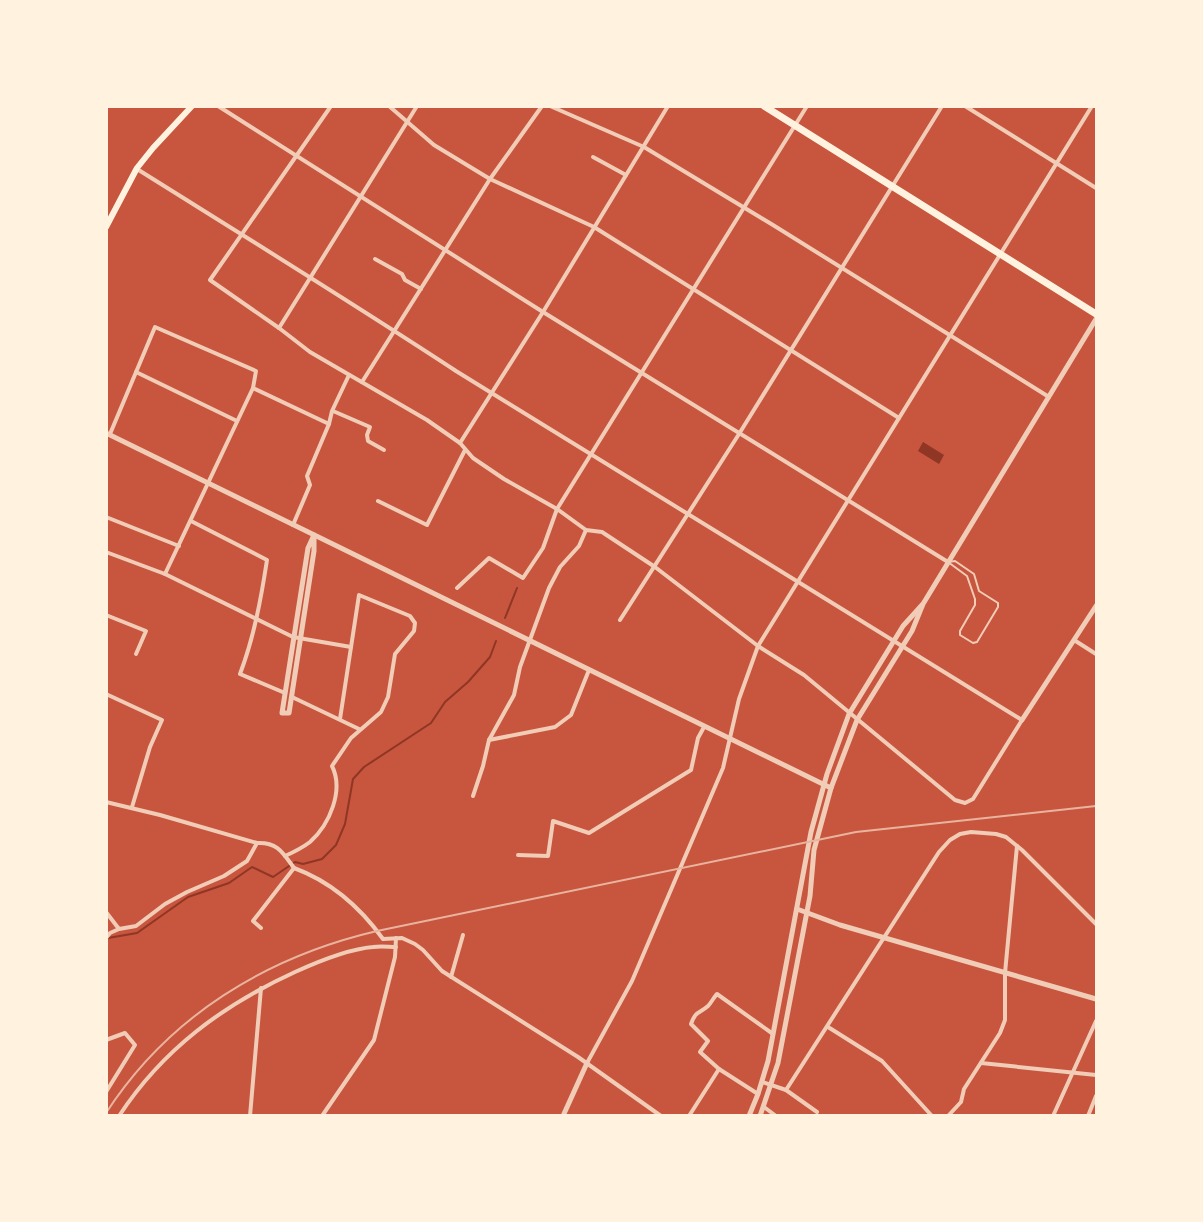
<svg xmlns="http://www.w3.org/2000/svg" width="1203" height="1222" font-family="Montserrat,sans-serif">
<rect width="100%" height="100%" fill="#c8553d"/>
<path fill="#8f3625" d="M923,442L944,455L939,464L918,451Z"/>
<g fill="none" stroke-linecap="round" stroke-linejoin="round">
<g stroke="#8f3625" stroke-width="2">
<path d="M505,618L517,588"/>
<path d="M108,938L137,933L188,897L229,883L252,867L273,877L295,862L303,864L322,859L336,845L345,824L353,779L364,767L431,723L445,702L468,682L490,657L496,641"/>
</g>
<path stroke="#f1ccb7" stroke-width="2" d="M955,561L974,574L979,591L998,603V607L977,642L973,643L960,635V631L975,605V599L967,576L948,562Z"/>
<g stroke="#f1ccb7" stroke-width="4">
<path d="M218,106L543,312L948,562"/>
<path d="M389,106L434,145L490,179L594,227L899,418"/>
<path d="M550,106L644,147L773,225L1049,397"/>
<path d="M965,106L1096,188"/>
<path d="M593,157L626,175"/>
<path d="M137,169C244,236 351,302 456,371L1022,720L973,799L965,803L955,800L804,675L758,646L655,567L602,532L586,530L557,509L504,479L473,458L460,443L427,420L310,352L279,328L210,280C250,222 290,164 331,106"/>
<path d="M375,259L402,274L405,280L421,289"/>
<path d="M279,328L417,106"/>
<path d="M136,372L237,421"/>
<path d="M362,382L490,179L542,106"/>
<path d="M253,388L329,424L332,411L349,375"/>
<path d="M333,411L370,427L367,435L368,441L384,450"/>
<path d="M110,434L155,327L256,371L253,388L165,574"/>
<path d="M460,443L543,312L668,106"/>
<path d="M378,501L427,525L465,450"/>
<path d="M106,517L179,546"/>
<path d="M191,521L267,560C261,599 254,637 240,674L285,693"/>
<path d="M293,525L310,485L307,476L329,424"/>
<path d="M106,552L165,574L293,637L351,647"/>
<path d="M457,588L489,558L523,578L543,548L557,509L807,106"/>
<path d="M106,615L146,631L136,654"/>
<path d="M620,620L739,434L942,106"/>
<path d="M1074,640L1096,654"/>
<path d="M106,694L162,720L150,747L132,807"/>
<path d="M292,697L359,729"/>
<path d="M489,740L555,727L571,715L589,670"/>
<path d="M473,796L483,766L489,740L514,695L520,667L549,588L560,567L579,546L586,530"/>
<path d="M106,802L160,815L257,843"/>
<path d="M518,855L548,856L553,821L589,833L691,770L698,738L704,727"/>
<path d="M285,856C294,852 302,848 310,842C330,824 344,790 332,766L351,738L381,712L388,697L395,654L414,631L415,623L410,616L359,595L340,719"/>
<path d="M106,912L119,929L136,926L165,904L187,892L224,876L247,861L257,843C278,842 283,853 294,868"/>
<path d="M261,928L253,921L294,868C332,882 360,907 383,939L402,938L415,944L423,950L442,971L578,1057L661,1116"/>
<path d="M106,938L110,933L119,929"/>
<path d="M451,977L463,935"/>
<path d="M828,1027L882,1061L932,1116"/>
<path d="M106,1040L125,1033L135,1045L106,1092"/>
<path d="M587,1063L632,981L723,768L739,699L758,646L1092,106"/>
<path d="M981,1063L1096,1075"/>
<path d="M762,1082L786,1090L817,1112"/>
<path d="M786,1090L939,852L950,840L960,834L971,832L996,834L1006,837L1022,850L1096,924"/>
<path d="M758,1094L719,1069L700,1052L708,1041L691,1024C696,1010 699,1014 708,1006C711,1003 714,997 717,994L773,1034"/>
<path d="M764,1107L776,1116"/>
<path d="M119,1116C163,1049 223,1005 295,972C317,962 348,949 373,947C381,946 389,947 396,947"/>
<path d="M250,1116L261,988"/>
<path d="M322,1116L374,1040L395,957L396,938"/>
<path d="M689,1116L719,1069"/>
<path d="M948,1116L961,1102L964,1089L1000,1033L1005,1020V973L1017,846"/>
<path d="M1053,1116L1096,1021"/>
<path d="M1088,1116L1096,1096"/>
</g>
<g stroke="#f1ccb7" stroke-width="5">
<path d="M106,433L831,788"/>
<path d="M314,535V551L289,713H282L308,548Z"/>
<path d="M1022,720L1096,606"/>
<path d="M797,909L840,925L1096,999"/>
<path d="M563,1116L587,1063"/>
<path d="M749,1116L758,1094L768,1061L811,832L827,774L849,714L903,626L922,605"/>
<path d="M760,1116L778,1063L810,896L814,850L831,788L857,720L912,631L923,604L1096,319"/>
</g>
<path stroke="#fff3e0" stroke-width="6" d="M106,227L137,168L153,148L192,106"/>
<path stroke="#fff3e0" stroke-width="7" d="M764,106L1096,314"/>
<path stroke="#e9b49f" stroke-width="2" d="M106,1113C169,1016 266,957 377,931L856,832L1096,806"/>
</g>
<rect width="1203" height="1222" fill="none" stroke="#fff3e0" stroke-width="216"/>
</svg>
